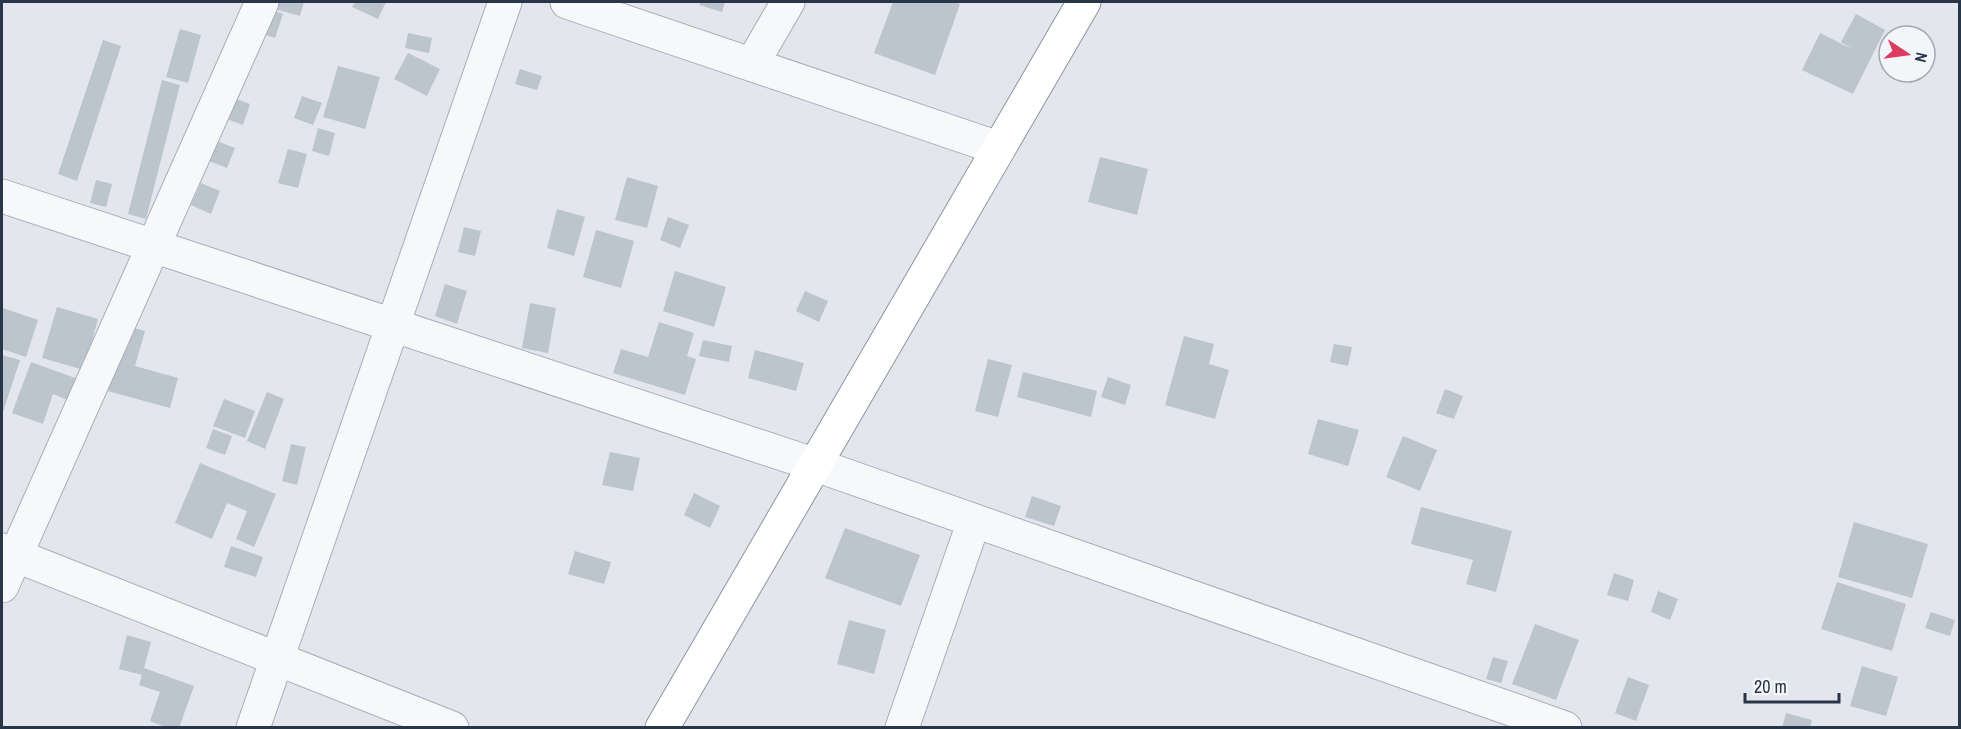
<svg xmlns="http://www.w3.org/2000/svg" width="1961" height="729" font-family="'Archivo Narrow',sans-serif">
<rect width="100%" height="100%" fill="#e3e7ed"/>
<g fill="#bcc4cd">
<path d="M265,2H304L300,16L264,6Z"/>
<path d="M355,2H386L378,19L352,7Z"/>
<path d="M701,2H725L722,12L699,5Z"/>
<path d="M893,2H953L960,4L935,75L874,53Z"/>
<path d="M262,6L283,14L275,38L254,31Z"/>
<path d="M1856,14L1885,30L1853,94L1802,70L1820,33L1852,49L1841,42Z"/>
<path d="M180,29L201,35L188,83L166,77Z"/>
<path d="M408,33L432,38L429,53L405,48Z"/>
<path d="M103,40L121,46L77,181L58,174Z"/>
<path d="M408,53L440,69L427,96L394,79Z"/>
<path d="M338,66L380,77L365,129L323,117Z"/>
<path d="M520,69L542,76L537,90L515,84Z"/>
<path d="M162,80L180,85L146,219L128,214Z"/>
<path d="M302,96L322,103L313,125L294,118Z"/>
<path d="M231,97L250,104L243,125L224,118Z"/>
<path d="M318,128L335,133L329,156L312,151Z"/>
<path d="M217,141L235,148L227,168L209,161Z"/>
<path d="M288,149L307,154L298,188L278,183Z"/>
<path d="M1100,157L1148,169L1137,215L1088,202Z"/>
<path d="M627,177L658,186L647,228L615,220Z"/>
<path d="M96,180L112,184L106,207L90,203Z"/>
<path d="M201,183L220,191L211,214L191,205Z"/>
<path d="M557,209L585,217L574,256L547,248Z"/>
<path d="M668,217L689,225L680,248L660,240Z"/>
<path d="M464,227L481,231L475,256L458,252Z"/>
<path d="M596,230L634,241L621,288L583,277Z"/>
<path d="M675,271L726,287L714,327L663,311Z"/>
<path d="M445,284L467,291L457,324L435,316Z"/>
<path d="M805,291L828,301L819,322L796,311Z"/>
<path d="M530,303L556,308L548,353L522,348Z"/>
<path d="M57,307L98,319L84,370L42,358Z"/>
<path d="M3,308L38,320L26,357L2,349Z"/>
<path d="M107,320L145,331L135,366L178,378L170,408L89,386Z"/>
<path d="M659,322L694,333L687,356L696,359L685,395L613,373L621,349L648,357Z"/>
<path d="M1184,336L1214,344L1209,364L1229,370L1215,419L1165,405Z"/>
<path d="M703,340L732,346L729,362L699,356Z"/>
<path d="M1334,344L1352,347L1348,366L1330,362Z"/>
<path d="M755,350L804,363L796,391L748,378Z"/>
<path d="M2,355L20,360L3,412L2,411Z"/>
<path d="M988,359L1012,365L998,417L975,411Z"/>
<path d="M31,362L78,379L70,401L53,394L43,424L12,413Z"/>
<path d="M1023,372L1097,391L1091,417L1017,397Z"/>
<path d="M1108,377L1131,385L1125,405L1101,397Z"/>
<path d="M1445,389L1463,396L1454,419L1436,413Z"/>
<path d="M267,392L284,399L265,449L247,441Z"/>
<path d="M224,399L255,411L245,438L213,426Z"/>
<path d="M1318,419L1359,430L1348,466L1308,454Z"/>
<path d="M213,429L232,436L225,455L206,448Z"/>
<path d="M1403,436L1437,450L1420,491L1386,477Z"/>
<path d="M291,444L306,447L297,485L282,481Z"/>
<path d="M610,452L640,458L633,491L602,485Z"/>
<path d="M200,463L276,494L254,547L236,539L247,511L227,503L212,539L175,523Z"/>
<path d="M694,493L720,506L710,528L684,515Z"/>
<path d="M1032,496L1061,506L1054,526L1025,517Z"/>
<path d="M1421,507L1512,531L1496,592L1466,584L1473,560L1411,544Z"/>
<path d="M1854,522L1928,544L1912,598L1838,577Z"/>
<path d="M845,528L920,555L901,606L825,578Z"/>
<path d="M231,546L263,557L256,577L224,567Z"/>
<path d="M575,551L611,562L604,584L568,574Z"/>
<path d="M1614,573L1634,580L1628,601L1607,595Z"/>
<path d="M1837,582L1906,604L1892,651L1821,629Z"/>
<path d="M1658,591L1678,599L1670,620L1651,612Z"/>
<path d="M1931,612L1955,620L1950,636L1925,628Z"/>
<path d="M849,620L886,630L874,674L837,664Z"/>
<path d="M1535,624L1579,640L1556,700L1512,684Z"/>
<path d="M127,635L151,642L144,668L194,686L179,728H168L150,721L160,692L139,685L142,675L119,669Z"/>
<path d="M1493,657L1508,661L1501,683L1486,679Z"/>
<path d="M1862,666L1898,677L1886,716L1850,706Z"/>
<path d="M1628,677L1649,685L1636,721L1615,713Z"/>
<path d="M1786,713L1812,720L1810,728H1782Z"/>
</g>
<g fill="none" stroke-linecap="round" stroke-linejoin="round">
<g stroke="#a7aeb8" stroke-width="35">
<g id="minor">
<path d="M567,2L998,148"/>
<path d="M752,64L788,2"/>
<path d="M2,196L816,465L1565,728"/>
<path d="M2,550L452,728"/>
<path d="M2,586L262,2"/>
<path d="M253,728L505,2"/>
<path d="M902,728L974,521"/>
</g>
</g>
<g stroke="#8996a5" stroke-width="35">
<path id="highway" d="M662,728L1084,2"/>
</g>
<use href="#minor" stroke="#f6f8fa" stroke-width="33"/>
<use href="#highway" stroke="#fff" stroke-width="33"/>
</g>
<rect width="1961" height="729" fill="none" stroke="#283647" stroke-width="6"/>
<g transform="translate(1907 54) rotate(103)"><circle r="28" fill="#f3f6f9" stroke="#a2a9b2" stroke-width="1.5"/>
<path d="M0-4.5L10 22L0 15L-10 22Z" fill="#dd3c60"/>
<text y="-9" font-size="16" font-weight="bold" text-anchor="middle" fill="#283647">N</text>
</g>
<path d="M1745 693v9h94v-9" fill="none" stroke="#283647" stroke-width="3"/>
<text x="1754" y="693" font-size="18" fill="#283647" stroke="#f3f6f9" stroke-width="4.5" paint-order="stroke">20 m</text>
</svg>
